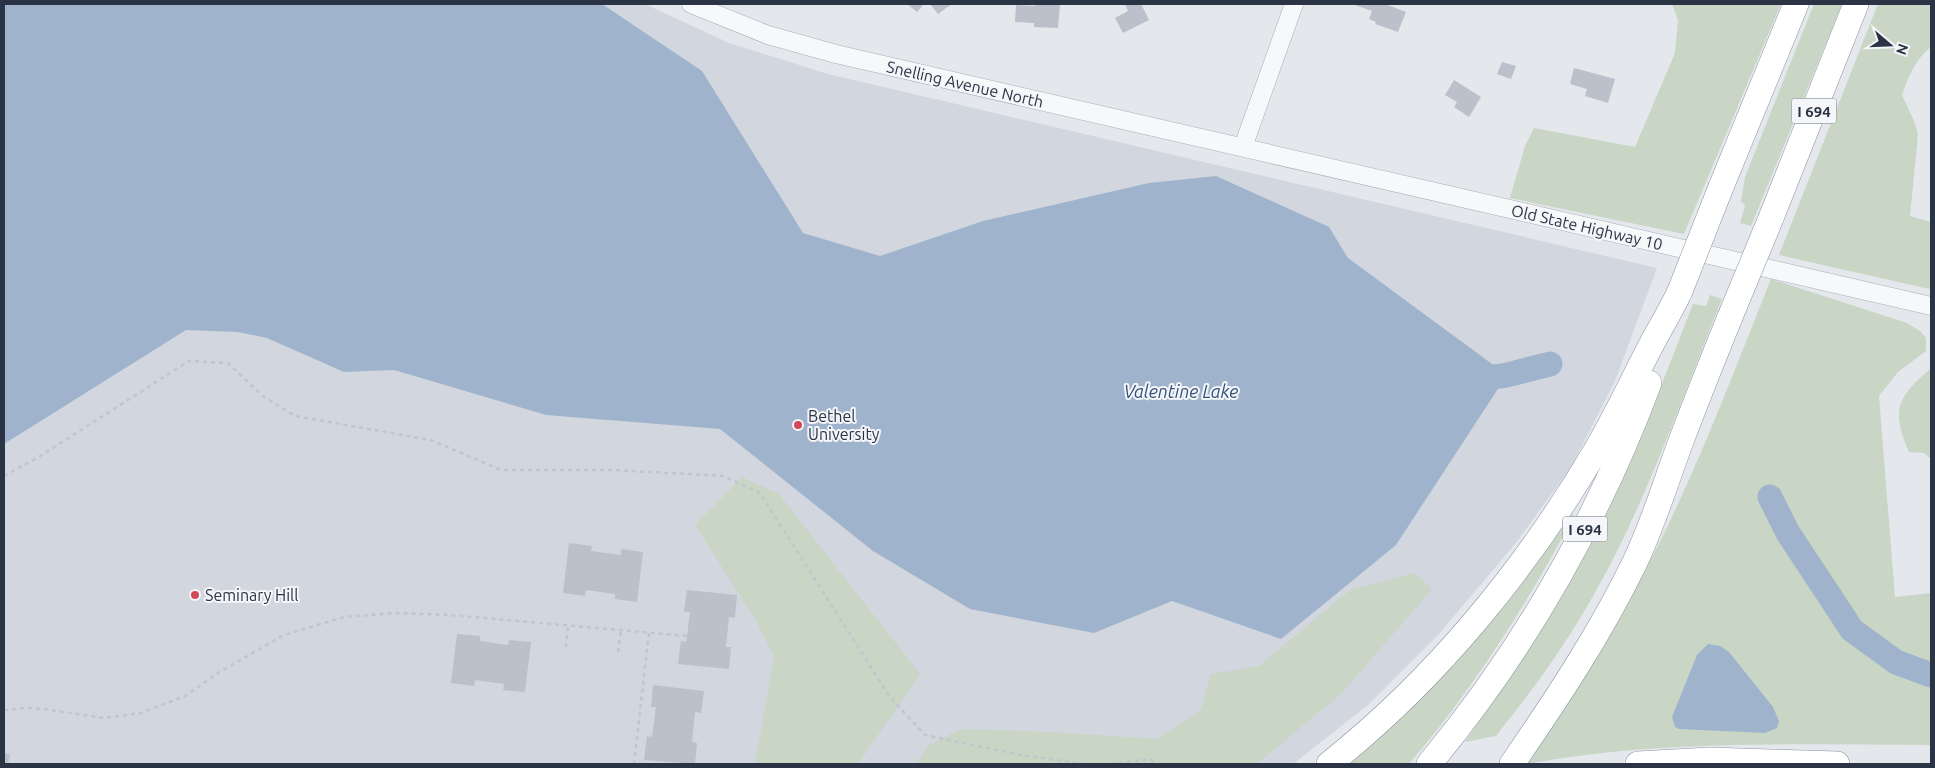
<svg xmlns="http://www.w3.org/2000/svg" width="1935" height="768" font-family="Ubuntu,sans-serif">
<rect width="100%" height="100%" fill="#e4e7ec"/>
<path fill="#d2d6de" d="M4,4H645L729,43L828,74L1657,268L1615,381L1570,469L1515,544L1438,635L1368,705L1293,764H4Z"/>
<g fill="#c9d6c5">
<path d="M1672,4H1781L1684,234L1510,198L1525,146L1534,128L1635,147L1675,53L1678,20Z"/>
<path d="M1814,4H1842L1751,226L1740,223L1745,206L1741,201L1745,177Z"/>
<path d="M1878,4H1931V47C1917,57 1907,79 1902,95L1914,121L1918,135L1910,216L1931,222V285L1929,289L1779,255Z"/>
<path d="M1771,279L1907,323L1920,331L1926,338V351L1898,372L1879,396L1895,597L1931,593V745C1796,745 1660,739 1526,764C1568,702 1608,640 1643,574C1694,480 1731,378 1771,279Z"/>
<path d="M1710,295L1722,299C1673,420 1632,545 1557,654C1538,683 1517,709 1496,736L1465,742C1504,685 1543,629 1577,569C1624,485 1658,394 1693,304L1706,306Z"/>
<path d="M1931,368V458H1930L1924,453L1909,452C1890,408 1898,397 1931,368Z"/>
<path d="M742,477L779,494L920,674L858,764H755L774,657L755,619L695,525Z"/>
<path d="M1569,512L1574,516C1527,604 1474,688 1409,764H1344Z"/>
<path d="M1415,573L1432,589L1342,693L1257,764H917L928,746L961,729L1051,732L1157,739L1201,710L1211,674L1259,666L1350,590Z"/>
</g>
<g fill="#9fb4cc">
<path d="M4,4H602L702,71L803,233L880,256L983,221L1149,183L1216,176L1329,227L1348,258L1507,375L1396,545L1281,639L1172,601L1094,633L970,609L873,551L720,429L546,415L394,370L344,372L267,338L238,332L186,330L4,444Z"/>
<path d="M1708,644L1720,646L1729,652L1773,707L1779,721L1777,728L1765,733L1679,729L1675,727L1672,717L1697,655Z"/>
</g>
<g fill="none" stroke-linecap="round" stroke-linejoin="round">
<g stroke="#9fb4cc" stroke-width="25">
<path d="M1474,380L1507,375L1550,364"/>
<path d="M1770,497L1788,533L1852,630L1896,662L1931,675"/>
</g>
</g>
<g fill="#bbc0ca">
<path d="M907,4H924L917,12Z"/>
<path d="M930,4H952L938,14Z"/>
<path d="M1035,4H1060L1058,28L1034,27V23L1015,22L1016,5L1035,6Z"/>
<path d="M1125,4H1141L1149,20L1123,33L1115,18L1128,11Z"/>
<path d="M1352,4H1385L1406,12L1398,32L1375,24L1376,22L1369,19L1372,11Z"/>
<path d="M1502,62L1516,66L1511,79L1497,74Z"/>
<path d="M1574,68L1615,79L1608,103L1585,96L1587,89L1570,84Z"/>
<path d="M1454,80L1481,97L1469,117L1454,107L1457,102L1445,95Z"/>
<path d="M569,543L592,546L591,551L621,555V549L643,552L637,602L615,599V594L586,590L585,596L563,593Z"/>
<path d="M687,590L737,595L735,618L729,617L726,647H731L729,669L678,664L681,641L686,642L687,636L690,612H684Z"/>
<path d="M457,634L480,636V641L508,645L509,640L531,642L525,692L503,690L504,684L475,680L474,686L451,683Z"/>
<path d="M653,685L704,691L701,713L695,712L692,742L697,743L695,764L644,760L647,736L652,737L656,707H651Z"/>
<path d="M4,753L10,754L8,764H4Z"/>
</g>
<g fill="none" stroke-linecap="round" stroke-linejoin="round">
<g stroke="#a9aeb7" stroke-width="19">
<g id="minor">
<path d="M691,4L768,35L836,54L1931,306"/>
<path d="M1243,147L1294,4"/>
</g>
</g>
<g stroke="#8b94a3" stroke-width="26">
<g id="highway">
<path d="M1721,187L1796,4"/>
<path d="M1771,218L1856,4"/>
<path d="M1329,764C1436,679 1526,569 1595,452C1618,413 1636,373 1657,334C1665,320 1673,306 1680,291"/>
<path d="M1429,764C1524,650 1597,521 1649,383"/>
<path d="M1512,764C1556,700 1600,634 1634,564C1653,525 1665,484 1680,444C1696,401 1713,359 1730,317"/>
<path d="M1638,764L1709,760L1837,764"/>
</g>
</g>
<g stroke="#c2c5cb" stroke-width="2.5" stroke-dasharray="4 4" stroke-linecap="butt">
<path d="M4,476L37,458L189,361L228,363L264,397L295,416L431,440L501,470H613L724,476L760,493L890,697L925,735L1021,755L1084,764"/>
<path d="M566,647L568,625"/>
<path d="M618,652L621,630"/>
<path d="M4,710L26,708L44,709L104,718L141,713L185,696L218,673L284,635L344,617L395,613L450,615L687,636"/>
<path d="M634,764L649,633"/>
<path d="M1111,764L1151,759L1154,764"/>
</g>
<use href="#minor" stroke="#f7f8fa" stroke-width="18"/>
<use href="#highway" stroke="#fff" stroke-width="25"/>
<g stroke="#8b94a3" stroke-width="26" stroke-linecap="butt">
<g id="highway-bridge">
<path d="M1680,291L1721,187"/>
<path d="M1730,317L1771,218"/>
</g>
</g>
<use href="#highway-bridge" stroke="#fff" stroke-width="25"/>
</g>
<g fill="#d1495b" stroke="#f4f6f9" stroke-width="2">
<circle cx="798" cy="425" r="5"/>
<circle cx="195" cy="595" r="5"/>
</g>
<g text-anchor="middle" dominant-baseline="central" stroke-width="4" stroke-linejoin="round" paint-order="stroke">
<g fill="#f4f6f9" stroke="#676e7b" stroke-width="1">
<rect x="1791.5" y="98.5" width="45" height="25" rx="4"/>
<rect x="1562.5" y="516.5" width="45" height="25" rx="4"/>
</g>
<g font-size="15" font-weight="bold" fill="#2b3445">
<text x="1814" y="111">I 694</text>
<text x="1585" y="529">I 694</text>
</g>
<g font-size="16" fill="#2b3445" stroke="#f4f6f9">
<text transform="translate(965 84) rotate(13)">Snelling Avenue North</text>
<text transform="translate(1587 227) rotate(13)">Old State Highway 10</text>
</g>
<g font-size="16" fill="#2b3445" stroke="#f4f6f9" text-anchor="start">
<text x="808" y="416">Bethel<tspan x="808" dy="18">University</tspan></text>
<text x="205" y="595">Seminary Hill</text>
</g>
<g font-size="18" font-style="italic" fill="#34527a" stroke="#f4f6f9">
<text x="1181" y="391">Valentine Lake</text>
</g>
</g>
<rect width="1935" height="768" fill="none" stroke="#2b3445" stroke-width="10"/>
<g transform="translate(1890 45) rotate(109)" stroke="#f4f6f9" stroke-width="4" paint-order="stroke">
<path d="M0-4L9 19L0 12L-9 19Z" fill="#2b3445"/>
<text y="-8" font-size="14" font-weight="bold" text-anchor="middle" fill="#2b3445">N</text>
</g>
</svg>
